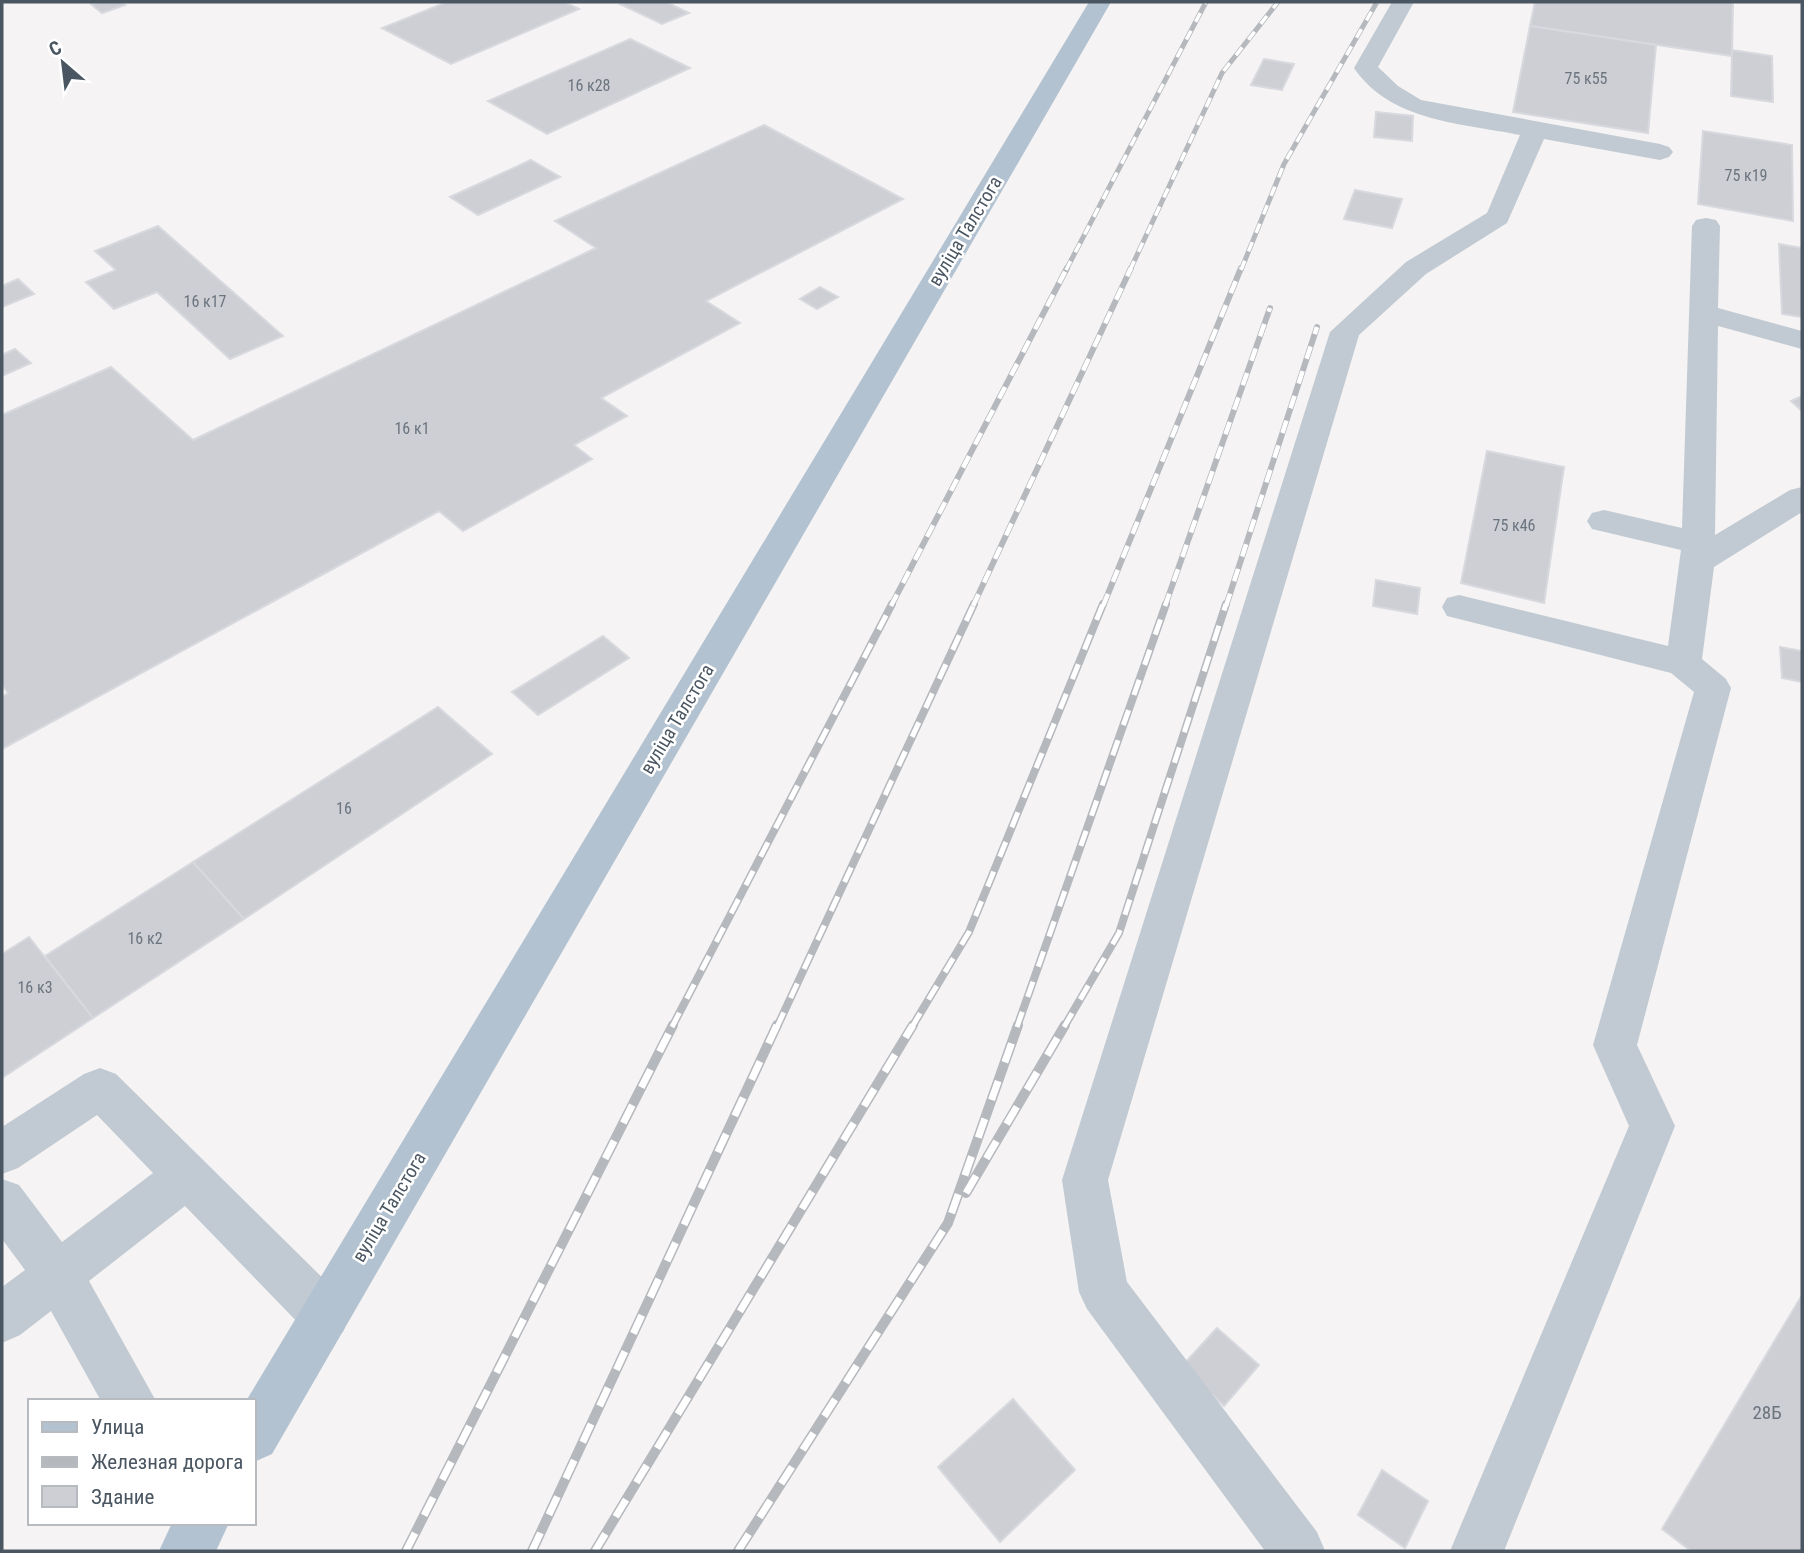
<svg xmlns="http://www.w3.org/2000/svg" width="1804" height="1553" font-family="'Roboto Condensed',sans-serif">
<rect width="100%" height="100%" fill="#f5f3f3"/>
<g fill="#cdcfd5" stroke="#d7d9de" stroke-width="2">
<path d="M100,2H120L125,5L102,13L91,4Z"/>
<path d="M447,2H564L579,9L451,64L382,28Z"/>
<path d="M625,2H666L689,13L662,24L620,4Z"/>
<path d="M1535,2H1733L1732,56L1530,26Z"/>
<path d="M1530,26L1656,45L1648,133L1513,112Z"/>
<path d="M630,39L690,68L547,134L488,101Z"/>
<path d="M1732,50L1772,56L1773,102L1731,96Z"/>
<path d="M1264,59L1294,64L1282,90L1251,85Z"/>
<path d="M1376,112L1413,116L1412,141L1374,137Z"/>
<path d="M764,125L903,199L706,301L740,323L601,398L627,416L574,445L592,459L463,531L439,511L2,749V697L8,693L2,685V415L111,367L193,440L596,248L555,221Z"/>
<path d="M1703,131L1792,145L1793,221L1698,204Z"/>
<path d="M531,160L560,177L478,215L450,197Z"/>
<path d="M1355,190L1402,199L1392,228L1344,219Z"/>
<path d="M158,226L283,336L230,359L157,292L114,309L86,282L116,270L95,251Z"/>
<path d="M1779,244L1802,248V317L1782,314Z"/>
<path d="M18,279L34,294L2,307V286Z"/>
<path d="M820,287L838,297L817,309L800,299Z"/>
<path d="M15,349L31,363L2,376V355Z"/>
<path d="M1802,396V411L1791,401Z"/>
<path d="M1487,451L1564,467L1544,603L1461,583Z"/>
<path d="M1376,580L1420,588L1417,614L1373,606Z"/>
<path d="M603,636L629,658L538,715L512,692Z"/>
<path d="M1780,647L1802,651V682L1782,678Z"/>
<path d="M438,707L492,754L244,919L193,862Z"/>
<path d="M193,862L244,919L93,1018L45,956Z"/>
<path d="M29,937L93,1018L2,1078V954Z"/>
<path d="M1802,1295V1551H1691L1662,1529Z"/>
<path d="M1217,1328L1259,1365L1224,1406L1182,1366Z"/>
<path d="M1013,1399L1075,1470L1000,1542L938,1467Z"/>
<path d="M1382,1470L1428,1501L1405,1548L1358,1515Z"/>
</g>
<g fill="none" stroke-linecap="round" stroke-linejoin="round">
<g fill="#c1cad2" fill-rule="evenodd">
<path d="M1392,2H1414L1378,67L1398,86L1421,100L1660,144L1669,147L1673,152L1669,157L1660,160L1544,139L1507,223L1426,274L1359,335L1108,1180L1127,1282L1317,1532L1325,1551H1265L1087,1309L1079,1292L1062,1180L1330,332L1406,262L1487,213L1520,135C1461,123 1391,122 1354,68Z"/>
<path d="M1706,218L1716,220L1720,226L1718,308L1802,331V349L1718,326L1715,535L1790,490L1802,487V512L1714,567L1702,659L1726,679L1731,688L1637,1045L1675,1126L1504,1551H1450L1629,1126L1593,1045L1694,692L1671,673L1459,619L1447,616L1442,607L1447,598L1459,595L1668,646L1681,550L1592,529L1587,521L1592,513L1604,510L1682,528L1692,226L1696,220Z"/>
<path d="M100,1068L116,1074L343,1298L350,1315L343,1332L325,1340L307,1332L185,1206L89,1281L156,1401H101L51,1311L20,1335L2,1343V1287L25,1270L2,1239V1179L19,1185L62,1242L153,1173L97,1115L18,1168L2,1174V1127L84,1074Z"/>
</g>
<g fill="#b3c2d1" fill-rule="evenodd">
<path d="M1089,2H1111L272,1454L254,1462V1401H246Z"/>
<path d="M172,1523H229L216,1551H159Z"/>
</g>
<g stroke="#b5b8bd" stroke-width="5">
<g id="rail-far3">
<path d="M1066,270L1206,2"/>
<path d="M1130,270L1222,73L1278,2"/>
<path d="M1241,270L1284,164L1377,2"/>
</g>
</g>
<g stroke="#b5b8bd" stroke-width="6">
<g id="rail-far2">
<path d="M891,606L1067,268"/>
<path d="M973,606L1131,268"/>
<path d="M1103,606L1241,268"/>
<path d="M1165,606L1270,308"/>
<path d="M1226,606L1317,327"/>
</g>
</g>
<g stroke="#b5b8bd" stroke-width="8">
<g id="rail-far1">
<path d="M672,1027L892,604"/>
<path d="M777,1027L974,604"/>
<path d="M912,1027L969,932L1103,604"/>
<path d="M1017,1027L1166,604"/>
<path d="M1064,1027L1119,933L1226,604"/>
</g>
</g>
<g stroke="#b5b8bd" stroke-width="10">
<g id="rail">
<path d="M966,1193L1065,1025"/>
<path d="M406,1551L673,1025"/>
<path d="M532,1551L777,1025"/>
<path d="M595,1551L913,1025"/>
<path d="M738,1551L948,1223L1018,1025"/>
</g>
</g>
<use href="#rail-far3" stroke="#fff" stroke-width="3.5" stroke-dasharray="10" stroke-linecap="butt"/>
<use href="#rail-far2" stroke="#fff" stroke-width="4.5" stroke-dasharray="13" stroke-linecap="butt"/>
<use href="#rail-far1" stroke="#fff" stroke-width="5" stroke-dasharray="16" stroke-linecap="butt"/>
<use href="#rail" stroke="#fff" stroke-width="7" stroke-dasharray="20" stroke-linecap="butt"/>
</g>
<g text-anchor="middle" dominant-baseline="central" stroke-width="5" stroke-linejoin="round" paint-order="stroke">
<g font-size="16" fill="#6b747e">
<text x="1586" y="78">75 к55</text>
<text x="589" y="85">16 к28</text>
<text x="1746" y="175">75 к19</text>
<text x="205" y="301">16 к17</text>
<text x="412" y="428">16 к1</text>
<text x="1514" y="525">75 к46</text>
<text x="344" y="808">16</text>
<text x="145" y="938">16 к2</text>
<text x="35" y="987">16 к3</text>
</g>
<g font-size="19" fill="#4a5661" stroke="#fff">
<text transform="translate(965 231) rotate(-59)">вуліца Талстога</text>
<text transform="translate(677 719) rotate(-59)">вуліца Талстога</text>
<text transform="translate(389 1207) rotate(-59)">вуліца Талстога</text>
</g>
<g font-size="19" fill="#6b747e">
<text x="1767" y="1412">28Б</text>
</g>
</g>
<rect width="1804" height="1553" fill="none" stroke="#4a5661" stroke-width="7"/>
<rect x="28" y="1399" width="228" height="126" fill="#ffffff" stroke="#b7bbc0" stroke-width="2"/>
<rect x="42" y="1422" width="35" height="10" fill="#b3c2d1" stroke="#b7bbc0" stroke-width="2"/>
<text x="91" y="1434" font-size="21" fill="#4a5661">Улица</text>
<rect x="42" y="1457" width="35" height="10" fill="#b5b8bd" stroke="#b7bbc0" stroke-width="2"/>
<text x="91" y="1469" font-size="21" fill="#4a5661">Железная дорога</text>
<rect x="42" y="1486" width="35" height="21" fill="#cdcfd5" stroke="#b7bbc0" stroke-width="2"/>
<text x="91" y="1504" font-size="21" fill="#4a5661">Здание</text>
<g transform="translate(63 63) rotate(332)" stroke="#ffffff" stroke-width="5" paint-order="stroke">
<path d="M0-5L12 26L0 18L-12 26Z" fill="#4a5661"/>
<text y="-10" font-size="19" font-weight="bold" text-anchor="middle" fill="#4a5661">С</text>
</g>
</svg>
